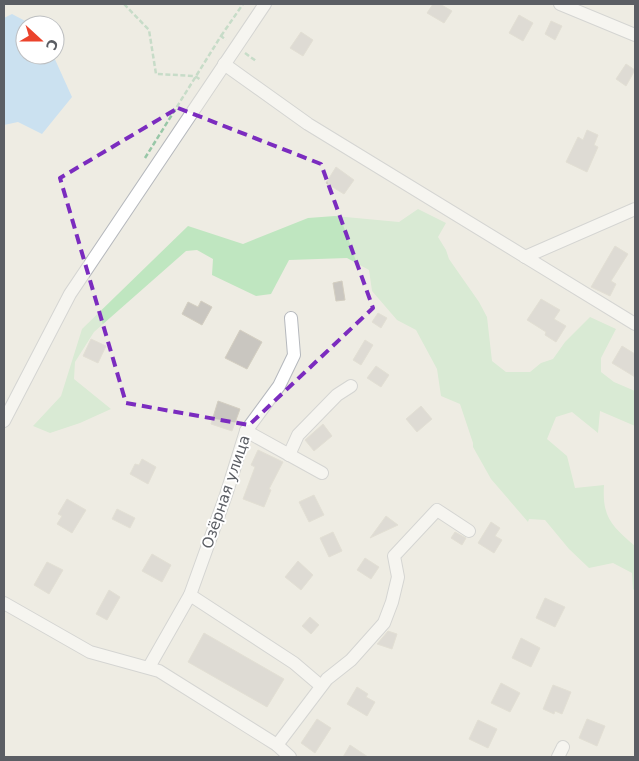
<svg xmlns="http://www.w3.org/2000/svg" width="639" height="761" font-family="'DejaVu Sans',sans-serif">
<rect width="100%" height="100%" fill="#eeece3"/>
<path fill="#bfe6c0" d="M418,209L446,223L438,237L446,250L449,259L479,302L487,317L492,361L506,372H530L541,363L553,359L565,342L590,317L616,329L601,358V372L614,382L635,391V426L600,411L598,433L572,412L556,417L547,439L567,456L575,488L604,485C602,518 612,526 635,546V591L633,589L632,573L613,563L589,568L569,549L545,520L529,519L528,522L491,479L473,447V443L460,404L441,396L437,369L416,330L397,320L372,291L369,270L347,258L289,260L271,294L256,296L212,275L213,259L197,250L186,251L94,332L75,362L74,379L111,409L80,423L50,433L33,426L61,396L82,329L188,226L243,244L308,218L335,216L399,222Z"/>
<path fill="#a1d2ff" d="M12,14L33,25H25V55H53L72,97L42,134L18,122L4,125V18Z"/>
<g fill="#c9c6c0" stroke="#d3cec1">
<path d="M433,4H440L452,11L444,23L427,13Z"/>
<path d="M519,15L533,23L523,41L509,33Z"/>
<path d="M551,21L562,26L555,40L545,34Z"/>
<path d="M301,32L313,40L303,56L290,48Z"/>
<path d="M626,64L635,70L626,86L616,79Z"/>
<path d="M587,130L598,135L594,145L598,147L587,172L566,162L578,137L583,140Z"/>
<path d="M336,167L354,180L344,194L326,183Z"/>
<path d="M615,246L628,254L611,281L616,284L610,296L591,287Z"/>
<path d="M342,281L345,300L336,301L333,283Z"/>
<path d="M541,299L560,310L554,319L566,326L556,342L545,335L546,332L527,320Z"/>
<path d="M201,301L212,307L202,325L182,314L188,302L198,307Z"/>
<path d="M378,313L387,318L381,328L372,322Z"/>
<path d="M240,330L262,342L247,369L225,358Z"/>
<path d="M91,339L106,346L98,363L83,356Z"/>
<path d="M365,340L373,345L361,365L353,360Z"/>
<path d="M622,346L635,354V377L612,363Z"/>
<path d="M376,366L389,375L381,387L367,378Z"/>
<path d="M218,401L240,409L232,431L211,424Z"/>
<path d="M421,406L432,419L417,432L406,419Z"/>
<path d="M323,424L332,436L314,451L305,440Z"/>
<path d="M258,450L283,462L269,489L271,490L264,507L243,499L255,467L251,465Z"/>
<path d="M142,459L156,467L148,484L130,474L135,464L139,465Z"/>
<path d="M314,495L324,515L309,522L299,502Z"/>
<path d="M67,499L86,510L72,533L57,524L62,516L58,514Z"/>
<path d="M117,509L135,518L130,528L112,519Z"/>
<path d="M386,516L398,525L370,538Z"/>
<path d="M491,522L500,528L495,536L502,540L494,553L478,543Z"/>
<path d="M333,532L342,551L329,557L320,538Z"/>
<path d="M455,532L466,538L462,545L451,538Z"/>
<path d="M152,554L171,565L162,582L142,571Z"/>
<path d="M365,558L379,567L371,579L357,570Z"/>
<path d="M298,561L313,575L301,590L285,577Z"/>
<path d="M47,562L63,570L49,594L34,585Z"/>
<path d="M109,590L120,597L107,620L96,614Z"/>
<path d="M545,598L565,607L555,627L536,618Z"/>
<path d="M310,617L319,625L311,634L302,626Z"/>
<path d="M388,631L397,634L392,649L377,644Z"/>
<path d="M204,633L284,679L267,707L188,662Z"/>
<path d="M521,638L540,648L531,667L512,658Z"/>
<path d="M501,683L520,693L510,712L491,703Z"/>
<path d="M553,685L571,692L562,714L555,711L554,714L543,709Z"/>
<path d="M357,687L368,694L366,697L375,702L367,716L347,704Z"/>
<path d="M317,719L331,728L315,753L301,743Z"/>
<path d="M587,719L605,726L597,746L579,738Z"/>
<path d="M478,720L497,729L488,748L469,739Z"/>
<path d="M350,745L368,757H343Z"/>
</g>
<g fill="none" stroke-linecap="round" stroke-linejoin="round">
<g stroke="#b5b8bd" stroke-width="14">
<g id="minor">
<path d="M560,4L635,35"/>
<path d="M224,64L308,124L635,324"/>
<path d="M525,257L635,209"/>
<path d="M4,421L70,294L265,4"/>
<path d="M246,431L322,473"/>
<path d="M289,455L298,435L337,395L351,386"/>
<path d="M190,595L294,663L321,686"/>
<path d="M4,603L90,652L159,671L277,745L290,757"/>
<path d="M149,667L190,595L226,495L246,431L279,386L294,355L291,318"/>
<path d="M277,745L327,679L351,660L384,623L392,602L398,577L394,556L437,510L469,531"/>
<path d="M558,757L563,747"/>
</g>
</g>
<g stroke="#98c7a7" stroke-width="2.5" stroke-dasharray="5 2.5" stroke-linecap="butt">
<path d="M124,4L149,30L156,74L195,76L201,80"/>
<path d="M221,36L243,4"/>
<path d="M245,53L256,61"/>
<path d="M145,158L221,36L226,40"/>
</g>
<use href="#minor" stroke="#fff" stroke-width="12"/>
</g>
<path d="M0 0H639V761H0ZM178,108L321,164L373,308L249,425L126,403L60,178Z" fill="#eeece3" fill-opacity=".55" fill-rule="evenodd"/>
<path fill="none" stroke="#7b2cbf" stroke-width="4" stroke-dasharray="10 6" stroke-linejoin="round" d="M178,108L321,164L373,308L249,425L126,403L60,178Z"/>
<g text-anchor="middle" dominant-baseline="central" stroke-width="4" stroke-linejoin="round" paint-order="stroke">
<g font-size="15" fill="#5b5e64" stroke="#fff">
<text transform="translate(226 492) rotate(-71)">Озёрная улица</text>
</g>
</g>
<rect width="639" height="761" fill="none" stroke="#5b5e64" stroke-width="10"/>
<g transform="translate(40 40) rotate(111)"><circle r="24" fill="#ffffff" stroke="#bdbfc1"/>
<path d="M0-4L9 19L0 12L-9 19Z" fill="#eb432c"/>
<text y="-8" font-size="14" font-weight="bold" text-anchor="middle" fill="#5b5e64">С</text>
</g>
</svg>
